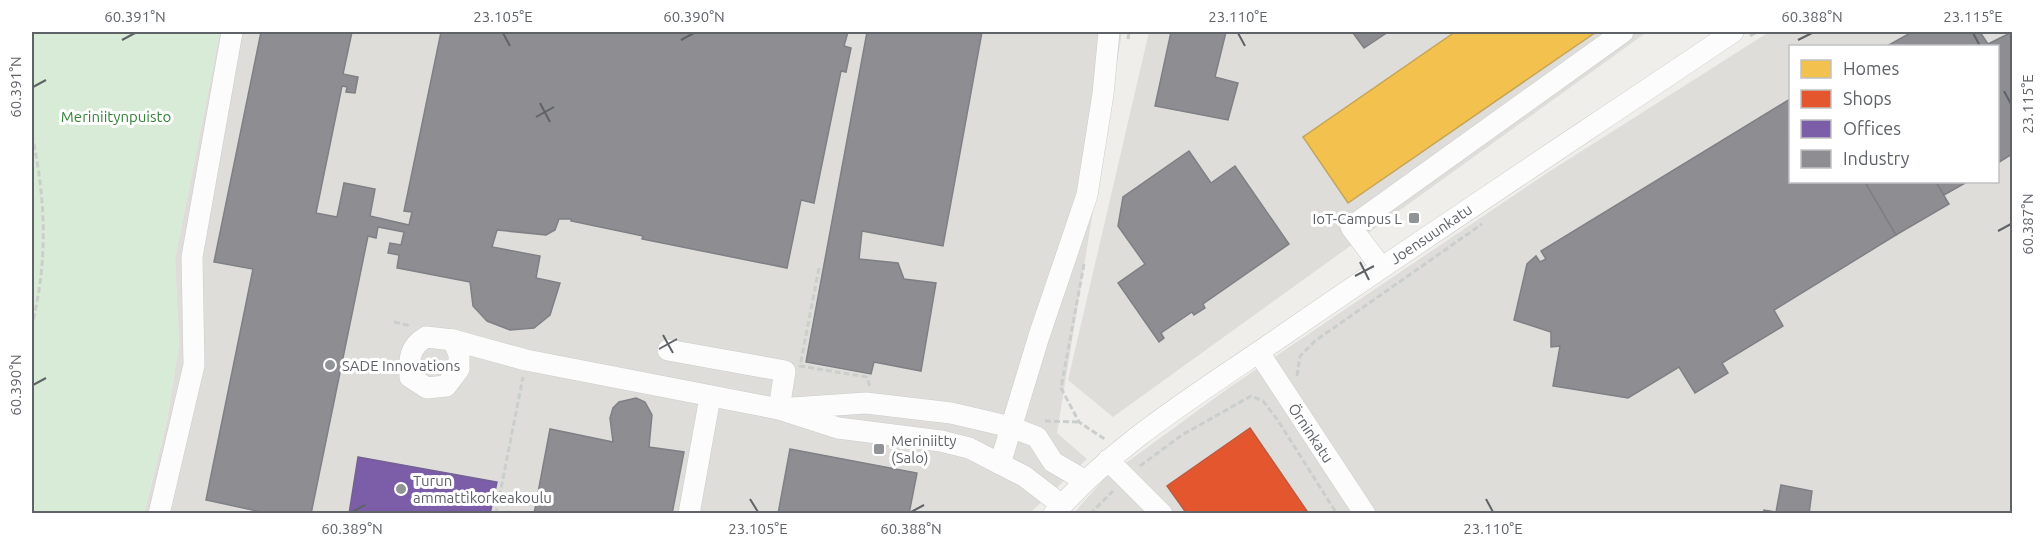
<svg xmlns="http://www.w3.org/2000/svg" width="2044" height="545" font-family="Ubuntu,sans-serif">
<rect width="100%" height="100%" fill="#efeeea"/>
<g fill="#dfddda" fill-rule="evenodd">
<path d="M220,32H1122L1057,433L1087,459L1030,513L144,514L167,420L179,345L175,259Z"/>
<path d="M1149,32H1647L1113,417L1068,380Z"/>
<path d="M1769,32H2012V513L1073,514L1104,479L1230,387L1544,175ZM1790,46H1998V182H1790Z"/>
</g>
<path fill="#d8ebd6" d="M32,32H220L175,259L179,345L167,419L144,513H32Z"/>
<path fill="#f2c14e" stroke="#c6a556" stroke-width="1.5" d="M1455,32H1596L1348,203L1303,137Z"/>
<path fill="#e4572e" stroke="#bc5b3f" stroke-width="1.5" d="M1250,428L1309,514H1187L1167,486Z"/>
<path fill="#7b5ea7" stroke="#736094" stroke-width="1.5" d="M358,457L497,482L490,514H349Z"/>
<g fill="#8d8d92" stroke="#7f8085" stroke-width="1.5">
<path d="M261,32H352L343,74L358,77L355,93L346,92L347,87L342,86L316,213L337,217L344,183L375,189L370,216L409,225L412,212L404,211L441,32H848L844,46L851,48L846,72L841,71L814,203L801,200L787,268L642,239L643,236L571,221V219H559L555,230L546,235L497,230L492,247L540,256L536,278L560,283L550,315L534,328L510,330L487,321L473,306L470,282L397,268L399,255L388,253L390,243L401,245L404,232L378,227L376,238L368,236L311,514H271L206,500L253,269L214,262Z"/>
<path d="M867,32H982L943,246L862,231L859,259L898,263L904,279L936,283L921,371L874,362L871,374L806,362Z"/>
<path d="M1171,32H1226L1215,77L1238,83L1228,120L1155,106Z"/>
<path d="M1355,32H1388L1364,48L1353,33Z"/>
<path d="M1912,32H1980L1988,44L2012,32V154L1998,163V46H1887Z"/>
<path d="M1790,99V182H1865L1896,235L1774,310L1783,326L1722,363L1728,373L1695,393L1679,367L1628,398L1553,386L1560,346L1551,347V332L1514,320L1527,264L1536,256L1540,262L1546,259L1541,251Z"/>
<path d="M1189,151L1211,183L1235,166L1289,244L1203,304L1205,308L1194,315L1192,312L1161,333L1164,338L1159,342L1118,283L1145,264L1118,226L1123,197Z"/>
<path d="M1865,182H1936L1949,204L1896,235Z"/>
<path d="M1936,182H1967L1944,195Z"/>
<path d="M636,398L645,402L652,415L649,447L684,452L672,514H534L550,429L613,442L610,418L613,408L619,402Z"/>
<path d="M790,449L917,473L909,514H778Z"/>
<path d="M1781,485L1812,491L1809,514H1763L1764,510L1776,512Z"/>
</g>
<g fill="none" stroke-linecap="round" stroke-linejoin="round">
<g stroke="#cbcccc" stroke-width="22">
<g id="minor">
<path d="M1381,267L1351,227L1623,32"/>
<path d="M426,337L453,340L459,354V369L446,386L427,388L410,377C409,359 409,347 426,337Z"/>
<path d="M453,340L526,360L779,409L838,428L941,441L969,448L1024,476L1062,505"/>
<path d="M668,350L785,371L779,409"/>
<path d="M1259,353L1365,514"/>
<path d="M792,408L866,403L951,413L1011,427L1037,437L1053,462L1084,480"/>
<path d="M1108,460L1162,514"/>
<path d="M1000,464L1039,336L1087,195L1103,94L1109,32"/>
<path d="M159,514L194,365L192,257L232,32"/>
<path d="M689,514L710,397"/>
<path d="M1054,514C1118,441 1203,391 1282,336C1431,233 1583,133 1733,32"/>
</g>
</g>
<g stroke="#cacfcc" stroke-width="3" stroke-dasharray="6 3" stroke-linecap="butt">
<path d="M1750,36L1757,32"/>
<path d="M1128,39L1129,32"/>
<path d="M32,135C46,200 48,261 32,325"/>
<path d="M1084,264L1061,388L1079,422L1106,440"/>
<path d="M819,268L800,366L867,377L870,387"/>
<path d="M394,322L411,326"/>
<path d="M1297,376L1300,356L1315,341L1482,224"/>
<path d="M1045,421L1079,422"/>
<path d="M1140,466L1182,435L1251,396L1263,401L1277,419L1337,514"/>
<path d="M496,514L523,377"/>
<path d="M1090,514L1113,491"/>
</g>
<use href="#minor" stroke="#fdfcfc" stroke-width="21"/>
</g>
<path fill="none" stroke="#5f6368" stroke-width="2" d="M503,33L510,46M1238,33L1245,46M1973,33L1980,46M122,40L135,33M681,40L694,33M1798,40L1812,33M33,87L46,80M2004,91L2011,104M540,103L550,122M536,117L554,107M1998,231L2011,224M1360,262L1369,280M1355,276L1374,266M663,335L673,353M659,349L677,339M33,385L46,378M750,499L758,512M1486,499L1493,512M352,512L365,505M911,512L924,505"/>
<g fill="#919496" stroke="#fff" stroke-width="2">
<rect x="1408" y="212" width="12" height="12" rx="3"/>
<circle cx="330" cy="365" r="6"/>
<rect x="873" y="443" width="12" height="12" rx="3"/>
<circle cx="401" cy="489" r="6"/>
</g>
<g text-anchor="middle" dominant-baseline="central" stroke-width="6" stroke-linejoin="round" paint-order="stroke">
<g font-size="15" fill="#348238" stroke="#fff">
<text x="116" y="116">Meriniitynpuisto</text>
</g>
<g font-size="15" fill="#5f6368" stroke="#fff" text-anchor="start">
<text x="1402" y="218" text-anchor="end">IoT-Campus L</text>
<text x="342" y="365">SADE Innovations</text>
<text x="891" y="440">Meriniitty<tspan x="891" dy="17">(Salo)</tspan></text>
<text x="413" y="480">Turun<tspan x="413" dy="17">ammattikorkeakoulu</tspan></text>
</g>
<g font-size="15" fill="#5f6368" stroke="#fff">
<text transform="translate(1431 234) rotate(-34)">Joensuunkatu</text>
<text transform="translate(1311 433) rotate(56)">Örninkatu</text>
</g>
</g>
<rect width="2044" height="545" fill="none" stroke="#ffffff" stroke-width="66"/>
<rect x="1789" y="45" width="210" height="138" fill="#ffffff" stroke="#bfc1c3" stroke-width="1.5"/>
<rect x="1801" y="60" width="30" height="18" fill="#f2c14e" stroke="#bfc1c3" stroke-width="1.5"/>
<text x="1843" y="75" font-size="18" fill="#5f6368">Homes</text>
<rect x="1801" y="90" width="30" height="18" fill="#e4572e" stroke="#bfc1c3" stroke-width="1.5"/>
<text x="1843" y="105" font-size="18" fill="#5f6368">Shops</text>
<rect x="1801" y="120" width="30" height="18" fill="#7b5ea7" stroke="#bfc1c3" stroke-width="1.5"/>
<text x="1843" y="135" font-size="18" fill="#5f6368">Offices</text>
<rect x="1801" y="150" width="30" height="18" fill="#8d8d92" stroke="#bfc1c3" stroke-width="1.5"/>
<text x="1843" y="165" font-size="18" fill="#5f6368">Industry</text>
<rect x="33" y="33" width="1978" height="479" fill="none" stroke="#5f6368" stroke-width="2"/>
<g font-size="15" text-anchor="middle" fill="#5f6368">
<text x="135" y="22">60.391°N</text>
<text x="503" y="22">23.105°E</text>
<text x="694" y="22">60.390°N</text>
<text x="1238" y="22">23.110°E</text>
<text x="1812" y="22">60.388°N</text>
<text x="1973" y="22">23.115°E</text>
<text transform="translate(16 87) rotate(-90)" y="5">60.391°N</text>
<text transform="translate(2028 104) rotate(-90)" y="5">23.115°E</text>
<text transform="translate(2028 224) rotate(-90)" y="5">60.387°N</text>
<text transform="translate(16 385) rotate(-90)" y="5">60.390°N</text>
<text x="352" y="534">60.389°N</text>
<text x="758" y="534">23.105°E</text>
<text x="911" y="534">60.388°N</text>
<text x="1493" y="534">23.110°E</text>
</g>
</svg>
